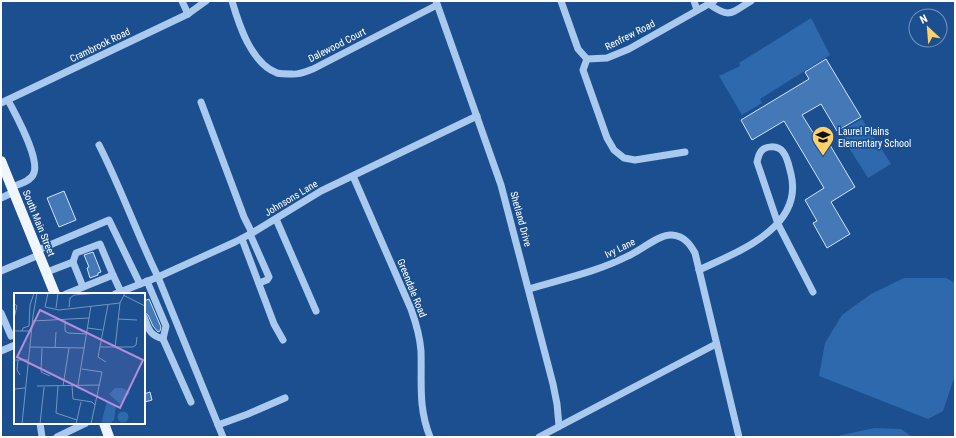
<svg xmlns="http://www.w3.org/2000/svg" width="956" height="438" font-family="'Roboto Condensed',sans-serif">
<rect width="100%" height="100%" fill="#1b4f8f"/>
<g fill="#2e69ad">
<path d="M811,18L830,55L760,99L762,103L742,115L719,76L740,66L739,63Z"/>
<path d="M862,119L891,164L868,178L839,132Z"/>
<path d="M904,278H946L955,283V375L943,411L928,419L819,376L825,343L842,315L871,294Z"/>
<path d="M874,428L901,429L912,437H833Z"/>
</g>
<g fill="#4478b7" stroke="#cfe3fa">
<path d="M826,59L861,117L837,131L821,104L802,115L817,139L824,135L855,187L831,202L850,234L827,248L813,223L817,221L805,200L824,188L784,121L752,140L741,120L809,79L805,72Z"/>
<path d="M64,191L76,220L59,227L47,198Z"/>
<path d="M93,252L101,272L98,273V275L90,278L87,268L89,267L84,255Z"/>
<path d="M149,299L161,327L160,331L158,332L153,326L148,315L144,312V301Z"/>
<path d="M150,392L152,400L145,402L144,394Z"/>
</g>
<g fill="none" stroke-linecap="round" stroke-linejoin="round">
<g stroke="#a9c9ee" stroke-width="7">
<path d="M182,1L188,14"/>
<path d="M232,1C239,25 251,63 277,73C281,74 288,74 292,74C299,75 307,71 313,69L437,5"/>
<path d="M436,1L501,185L553,384L557,404L559,426"/>
<path d="M561,1L578,49L587,59"/>
<path d="M694,1L697,10"/>
<path d="M709,4C730,19 731,13 751,1"/>
<path d="M587,59L583,70L607,138L614,150L624,158L635,160L685,152"/>
<path d="M587,59L607,58L629,49L714,1"/>
<path d="M8,100C15,114 42,161 33,175C29,182 19,184 12,187"/>
<path d="M201,102L244,217L252,233"/>
<path d="M1,103L188,14L206,1"/>
<path d="M99,145C121,188 137,234 158,277L223,437"/>
<path d="M353,176L411,309C416,323 420,337 421,351C422,383 418,407 430,437"/>
<path d="M1,198L14,192"/>
<path d="M276,219L316,311"/>
<path d="M250,234L269,277L267,280L259,283"/>
<path d="M242,239L274,324L283,340"/>
<path d="M38,250L109,220L140,284"/>
<path d="M699,270C737,252 804,228 791,174C789,167 788,158 783,152C778,145 764,145 760,153C758,156 758,159 757,162L778,224L813,292"/>
<path d="M1,271L39,255"/>
<path d="M47,272L73,262"/>
<path d="M83,287L73,262L76,253L100,244L113,275"/>
<path d="M529,289C562,279 597,272 628,256C640,251 659,234 672,235C684,236 690,244 695,253L739,437"/>
<path d="M66,294L113,275L121,292"/>
<path d="M115,294L158,277L235,242L252,233L321,191L477,116"/>
<path d="M1,313L11,336"/>
<path d="M144,317C149,329 149,335 163,339L166,326L147,281"/>
<path d="M163,339L191,402"/>
<path d="M1,351L15,345"/>
<path d="M40,423L42,437"/>
<path d="M218,425L248,414L285,398"/>
<path d="M57,437L86,423"/>
<path d="M539,437L716,344"/>
</g>
<g stroke="#f0f6ff" stroke-width="10">
<path d="M1,161L55,294"/>
<path d="M104,423L109,437"/>
</g>
</g>
<defs>
<g id="school-pin" transform="scale(1.15)"><path d="M0 17L-7.5 6A9.5 9.5 0 1 1 7.5 6Z" fill="#ffd166" stroke="#1b4f8f"/><path d="M0-5L7-2L0 1L-7-2ZM-4 1L0 2.5L4 1V4Q0 6-4 4Z" fill="#111"/></g>
</defs>
<g fill-rule="evenodd">
<use href="#school-pin" x="823" y="137"/>
</g>
<g text-anchor="middle" dominant-baseline="central" stroke-width="3.5" stroke-linejoin="round" paint-order="stroke">
<g font-size="10" fill="#fff" stroke="#1b4f8f">
<text transform="translate(630 35) rotate(-27)">Renfrew Road</text>
<text transform="translate(100 45) rotate(-26)">Crambrook Road</text>
<text transform="translate(337 45) rotate(-27)">Dalewood Court</text>
<text transform="translate(291 198) rotate(-31)">Johnsons Lane</text>
<text transform="translate(521 219) rotate(75)">Shetland Drive</text>
<text transform="translate(39 223) rotate(68)">South Main Street</text>
<text transform="translate(620 248) rotate(-26)">Ivy Lane</text>
<text transform="translate(412 288) rotate(68)">Greendale Road</text>
</g>
<g font-size="10" fill="#fff" stroke="#1b4f8f" text-anchor="start">
<text x="838" y="131">Laurel Plains<tspan x="838" dy="12">Elementary School</tspan></text>
</g>
</g>
<g transform="translate(14 293)">
<rect width="131" height="131" fill="#1b4f8f"/>
<path d="M101,95H109L116,100L106,111L95,101ZM93,108L102,113L100,127L96,131L89,129L87,131ZM103.5 124a5.5 5.5 0 1 1 11 0a5.5 5.5 0 1 1-11 0Z" fill="#2e69ad"/>
<path fill="none" stroke="#7695bc" stroke-width="1" d="M34,0L31,14L45,17M109,2L131,13M0,10L3,13L0,25M55,14L56,5L60,2L84,0M42,15L44,0M45,17L106,10M104,26L123,27M51,27V38L54,40L73,41M19,28L75,25M74,35L88,37M0,38H17M8,38L9,35L15,33L16,12L20,0M16,54L71,55M86,54H119L122,52L123,44M28,55L27,79L36,83M41,55L42,39M101,55L106,10L111,0M0,67H15M4,67L3,77L6,82M92,69L84,64L94,12M68,76L88,79L77,131M64,92L77,13M23,93L85,92M44,93L42,120L63,127M49,93L55,55M58,93L59,106L78,109L81,112M0,99L1,96L11,95M8,131L19,23L23,0M26,131L30,94M62,131L67,109"/>
<path fill="#b68bdc" fill-opacity="0.15" stroke="#b68bdc" stroke-width="2" d="M26,17L129,67L106,115L3,64Z"/>
<rect width="131" height="131" fill="none" stroke="#fff" stroke-width="2"/>
</g>
<rect width="956" height="438" fill="none" stroke="#ffffff" stroke-width="4"/>
<g transform="translate(928 28) rotate(334)"><circle r="19" fill="#1b4f8f" stroke="#7695bc"/>
<path d="M0-3L7 15L0 10L-7 15Z" fill="#ffd166"/>
<text y="-6" font-size="11" font-weight="bold" text-anchor="middle" fill="#ffffff">N</text>
</g>
</svg>
